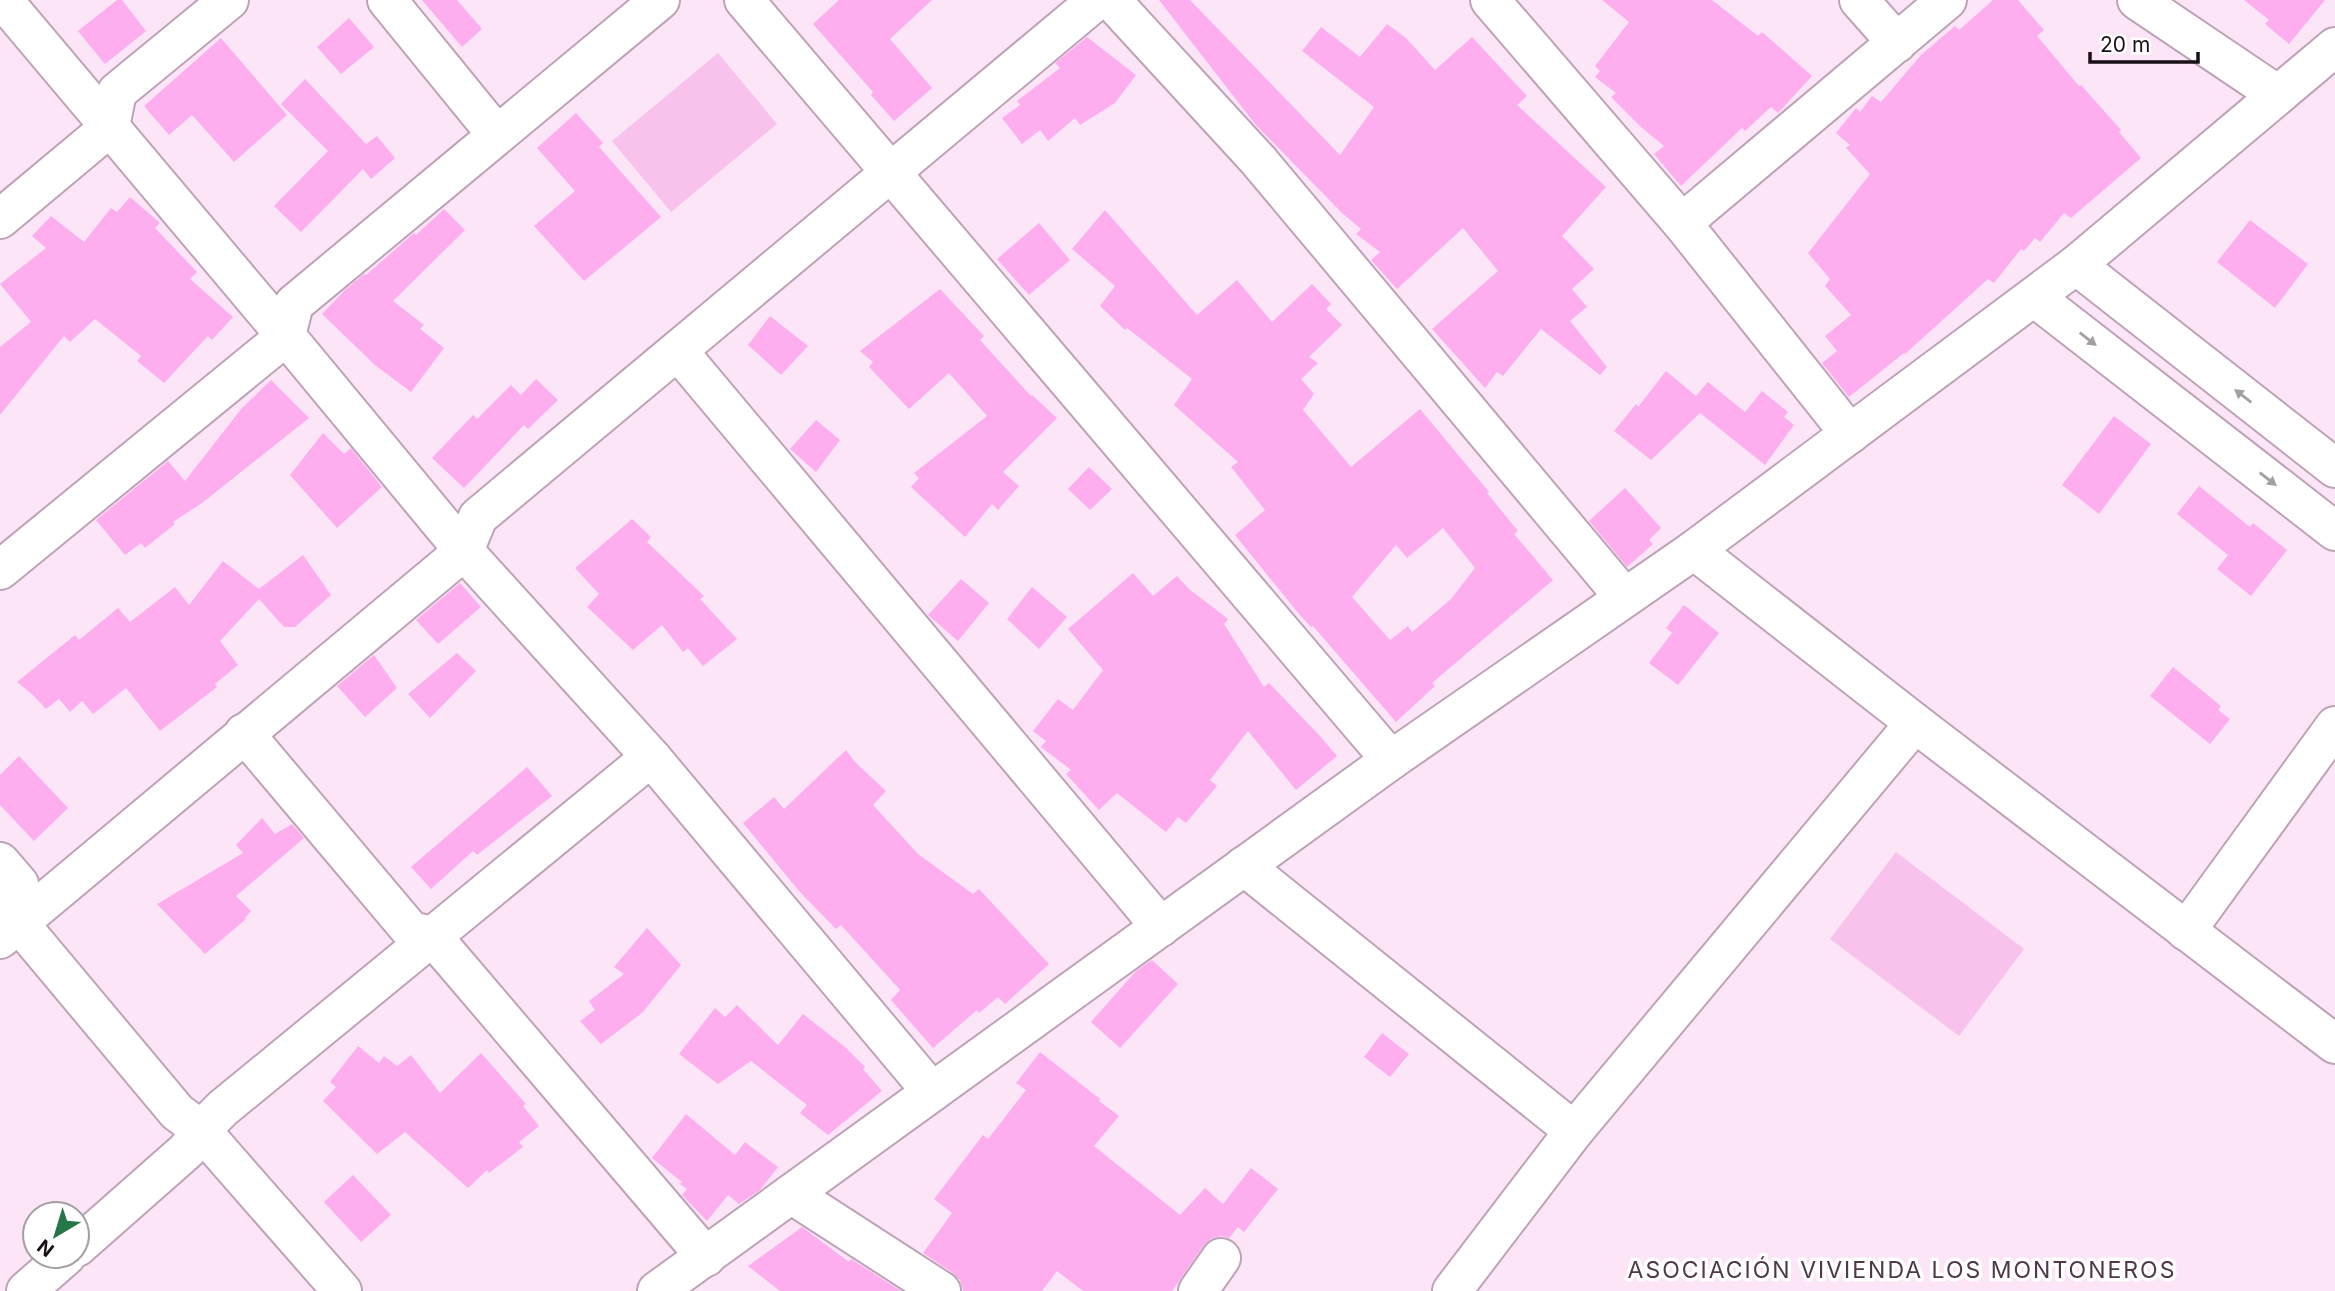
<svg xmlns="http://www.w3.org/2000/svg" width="2335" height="1291" font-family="Inter,sans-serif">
<rect width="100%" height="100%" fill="#fce5f7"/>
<g fill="#f8c2ed">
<path d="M718,53L777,124L671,212L612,141Z"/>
<path d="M1896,852L2024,949L1959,1036L1830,939Z"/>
</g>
<g fill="#feaeef" fill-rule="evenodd">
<path d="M117,0H122L146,31L105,64L78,31Z"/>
<path d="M422,0H457L482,29L462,47Z"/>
<path d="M839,0H932L890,39L932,88L894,121L871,95L873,92L813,24Z"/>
<path d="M1159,0H1190L1340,155L1374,107L1302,51L1321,27L1360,57L1387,24L1406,38L1435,70L1472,37L1527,96L1517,105L1606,187L1562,236L1594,269L1572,289L1587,307L1570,321L1607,367L1600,375L1541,329L1503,376L1497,372L1485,388L1432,329L1498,271L1463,228L1397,289L1371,260L1380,252L1356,234L1361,229L1342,213L1255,124Z"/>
<path d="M1602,0H1712L1758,36L1762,32L1812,76L1778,113L1771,107L1745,131L1742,128L1681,186L1654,154L1664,146L1641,127L1611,97L1616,93L1595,77L1600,71L1595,66L1629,22Z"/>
<path d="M1993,0H2018L2044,30L2037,36L2079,86L2081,85L2121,130L2119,132L2141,158L2071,218L2064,213L2040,242L2035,238L2024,251L2021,249L1994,283L1988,279L1905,354L1904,353L1849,397L1822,363L1837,351L1825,336L1851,315L1825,286L1830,279L1808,253L1870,174L1846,148L1850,145L1836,133L1856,108L1860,112L1872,96L1881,102L1921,55L1955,26L1959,30Z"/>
<path d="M2244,0H2325L2289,44L2265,24L2269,20Z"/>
<path d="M349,18L374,47L341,74L317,47Z"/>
<path d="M1087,37L1136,75L1115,103L1080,125L1075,118L1048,141L1040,130L1022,144L1002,118L1020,105L1017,101L1060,68L1055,63Z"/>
<path d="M221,38L287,115L234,162L192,115L169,135L144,106Z"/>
<path d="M305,79L366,144L377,136L395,158L371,179L363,169L301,232L274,206L328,151L281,104Z"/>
<path d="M576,113L603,143L599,147L661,217L584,281L534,226L575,191L537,148Z"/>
<path d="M130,197L160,223L155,228L197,272L190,279L233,317L212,340L208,336L164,383L137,361L141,356L95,319L70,342L64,336L0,415V347L31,322L0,284L46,248L32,236L51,216L84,242L111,208L117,212Z"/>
<path d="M444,209L465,230L393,301L424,325L420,329L444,348L411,392L375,365L322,314L345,290L364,274L366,275L414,233L416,235Z"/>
<path d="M1105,210L1197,315L1237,280L1272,322L1312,284L1331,304L1326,309L1342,325L1309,357L1318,363L1301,379L1314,394L1303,410L1351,467L1420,409L1489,492L1487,493L1518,531L1514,534L1553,580L1432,683L1435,686L1396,722L1313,626L1311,627L1299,614L1235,535L1265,510L1231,467L1238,462L1174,405L1192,379L1127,328L1125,330L1100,306L1115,286L1072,249ZM1443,528L1475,568L1451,599L1412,632L1408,626L1390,640L1352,597L1396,545L1407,558Z"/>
<path d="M2250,220L2308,264L2275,308L2217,262Z"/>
<path d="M1039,223L1070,260L1029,295L997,259Z"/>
<path d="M940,289L984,336L980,340L1031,396L1032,395L1057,418L1003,472L1019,486L998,510L992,504L965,537L911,487L919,478L914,473L987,416L949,373L909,409L869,367L873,362L860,351Z"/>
<path d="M770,316L808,346L781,375L748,345Z"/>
<path d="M1666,371L1696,396L1708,382L1745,412L1762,391L1788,412L1784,417L1794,425L1765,465L1700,413L1651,460L1614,431L1636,404L1638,407Z"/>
<path d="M536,379L558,400L528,429L524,425L464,488L432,458L473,415L477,419L511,385L521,395Z"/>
<path d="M271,380L309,418L202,503L173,522L175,524L145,548L141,543L125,555L96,520L168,461L185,481L242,408Z"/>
<path d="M2114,416L2151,444L2099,514L2062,485Z"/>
<path d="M816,420L840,440L816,472L790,449Z"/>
<path d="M323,433L344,454L351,448L382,487L337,528L290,475Z"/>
<path d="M1089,467L1112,489L1090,510L1068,489Z"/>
<path d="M2199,486L2250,527L2253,523L2287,550L2251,596L2217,569L2228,555L2177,514Z"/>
<path d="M1625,488L1661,528L1649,540L1653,544L1627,567L1589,521Z"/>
<path d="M632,519L651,537L647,542L704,596L700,599L737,639L703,666L688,648L683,652L662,625L633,650L587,607L599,594L575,568Z"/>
<path d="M303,555L331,595L295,627H284L259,599L220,641L238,665L215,684L217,687L160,731L126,688L93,714L82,701L70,712L59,699L46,709L33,695L17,682L75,635L79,640L118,608L130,622L175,587L189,605L223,561L259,589Z"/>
<path d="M1133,573L1153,596L1177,576L1189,589L1228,619L1224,624L1264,687L1269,683L1320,736L1337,756L1296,790L1248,731L1210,780L1217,786L1186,823L1178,817L1166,832L1117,793L1099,810L1066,774L1071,770L1041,747L1046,741L1033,731L1058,699L1073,710L1103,670L1068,629Z"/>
<path d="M961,579L989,603L958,641L928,615Z"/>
<path d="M460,583L481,607L438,644L416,620Z"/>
<path d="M1032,587L1067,617L1039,649L1007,619Z"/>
<path d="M1684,605L1719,633L1678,685L1649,663L1672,633L1666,628Z"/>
<path d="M457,653L476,671L430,718L408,694Z"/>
<path d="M374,655L397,688L365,717L337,686Z"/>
<path d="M2173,667L2221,706L2218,710L2230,719L2210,744L2150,696Z"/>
<path d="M846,750L855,762L886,791L873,805L918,854L973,894L979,889L1049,964L1005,1004L998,997L979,1013L977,1010L933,1048L891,1000L900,990L841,925L836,929L799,891L743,823L774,797L784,809Z"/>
<path d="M19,756L68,808L34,841L0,805V775Z"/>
<path d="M527,767L552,796L477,855L473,851L431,889L411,867Z"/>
<path d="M262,818L275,834L292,824L304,838L236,896L251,911L245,918L246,919L205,954L157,904L243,853L236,845Z"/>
<path d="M647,928L681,965L643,1012L601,1044L580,1021L595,1010L589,1001L624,974L614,967Z"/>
<path d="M1152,960L1178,984L1120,1048L1091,1022L1136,971Z"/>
<path d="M737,1005L778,1045L803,1014L845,1047L865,1067L863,1069L882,1091L828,1135L800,1113L807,1105L751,1061L718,1084L679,1054L715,1008L725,1017Z"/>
<path d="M1382,1033L1409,1054L1390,1077L1364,1057Z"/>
<path d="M358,1046L379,1063L384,1056L397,1066L411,1055L440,1093L481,1053L526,1104L523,1106L539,1126L519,1142L523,1147L489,1173L487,1170L468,1188L405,1132L377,1154L323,1101L336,1087L330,1082Z"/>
<path d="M1040,1052L1100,1099L1099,1101L1119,1116L1094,1146L1180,1215L1205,1188L1223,1204L1251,1168L1278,1189L1244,1232L1238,1227L1229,1238L1222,1236L1212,1238L1204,1245L1172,1291H1083L1057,1271L1042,1291H963L960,1280L953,1273L923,1253L952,1213L934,1199L983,1135L988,1139L1026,1090L1016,1083Z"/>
<path d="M686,1114L735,1155L745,1142L778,1167L760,1190L739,1204L728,1195L707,1221L682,1195L687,1189L680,1184L682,1182L652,1158Z"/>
<path d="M353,1175L391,1215L361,1242L324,1202Z"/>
<path d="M802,1227L849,1262L851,1259L901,1291H780L748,1266Z"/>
</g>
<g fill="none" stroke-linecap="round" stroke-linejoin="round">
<g stroke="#bea3b8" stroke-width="42">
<g id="minor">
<path d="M3,0L286,336L464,551L651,757L932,1092"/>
<path d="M387,0L497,135"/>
<path d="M744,0L1391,760"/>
<path d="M1111,0L1258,160L1624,597"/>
<path d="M1490,0L1682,223L1850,434"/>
<path d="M1859,0L1897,43"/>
<path d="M2137,0L2278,95"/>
<path d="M0,219L110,127L117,92L229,0"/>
<path d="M1682,223L1947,0"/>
<path d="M2076,265L2335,468"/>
<path d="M2034,297L2335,531"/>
<path d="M678,351L1161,927"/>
<path d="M1694,550L1915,723L2335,1044"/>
<path d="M0,570L286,336L294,304L660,0"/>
<path d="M244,733L411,931L432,936L706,1257"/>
<path d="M0,862L19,884L18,922"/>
<path d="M1244,866L1574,1131"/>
<path d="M0,914L18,922L177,1112L201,1130L342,1291"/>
<path d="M2186,931L2335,726"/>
<path d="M0,939L464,551L478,517L1097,0"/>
<path d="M791,1194L941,1291"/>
<path d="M77,1247L187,1150L201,1130L223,1108L651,757"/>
<path d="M26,1291L66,1256"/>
<path d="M657,1291L1391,760L1694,550L2076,265L2335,47"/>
<path d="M1198,1291L1221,1258"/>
<path d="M1452,1291L1574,1131L1915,723"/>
</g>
</g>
<use href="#minor" stroke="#fff" stroke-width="38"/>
</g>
<defs><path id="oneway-solid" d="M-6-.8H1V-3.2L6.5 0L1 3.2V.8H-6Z" transform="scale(1.75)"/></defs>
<g fill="#a39fa2">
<use href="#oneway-solid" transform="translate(2088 339) rotate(38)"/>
<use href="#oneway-solid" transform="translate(2243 396) rotate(-142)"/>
<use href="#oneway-solid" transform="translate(2268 479) rotate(38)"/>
</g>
<g text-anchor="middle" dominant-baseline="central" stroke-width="7" stroke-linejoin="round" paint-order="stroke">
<g font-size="23" letter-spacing="2" fill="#4e384a" stroke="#fff">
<text x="1902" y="1270">ASOCIACIÓN VIVIENDA LOS MONTONEROS</text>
</g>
</g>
<g transform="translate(56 1235) rotate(218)"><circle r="33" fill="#ffffff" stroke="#a39fa2" stroke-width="2"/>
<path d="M0-5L12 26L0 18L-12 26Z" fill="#277646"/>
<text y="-10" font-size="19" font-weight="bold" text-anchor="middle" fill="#190f17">N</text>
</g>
<path d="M2090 52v10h108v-10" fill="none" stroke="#190f17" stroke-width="3.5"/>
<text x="2100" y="52" font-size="21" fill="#190f17" stroke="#ffffff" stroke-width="5" paint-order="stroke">20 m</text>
</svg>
